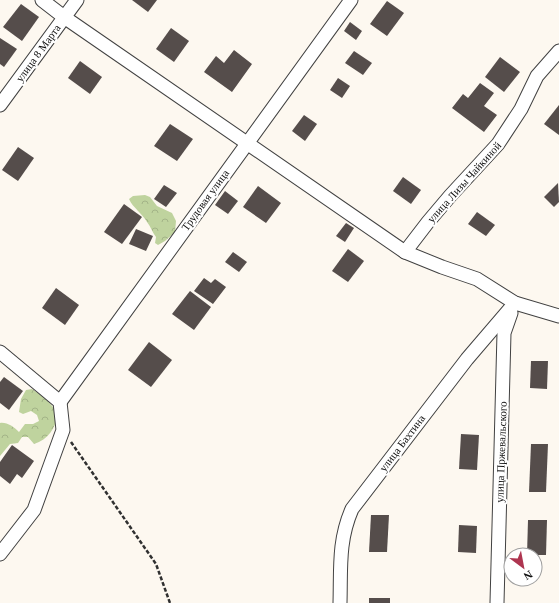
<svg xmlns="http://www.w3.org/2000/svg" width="559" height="603" font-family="'Times New Roman',serif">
<defs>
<pattern id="forest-crowns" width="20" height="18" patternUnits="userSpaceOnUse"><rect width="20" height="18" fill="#bfd39e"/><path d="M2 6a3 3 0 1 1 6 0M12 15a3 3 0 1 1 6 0" fill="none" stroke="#a3b487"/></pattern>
</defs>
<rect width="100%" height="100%" fill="#fdf8f0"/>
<g fill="url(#forest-crowns)">
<path d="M145,195L150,197L157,206L172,213L176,221L175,232L165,241L158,245L155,243L156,237C152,232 151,227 147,222C142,213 133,208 129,199L133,196Z"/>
<path d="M32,389C43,396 51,403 58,414C56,427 48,440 34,444L28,437H22L18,443L10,444L0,456V423C7,422 14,427 19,432L25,424H33L39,421L37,415L31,411L23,414L19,412L21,399L26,390Z"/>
</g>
<g fill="#554d4b">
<path d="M132,0H157L148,12Z"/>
<path d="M387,1L404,13L387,36L370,24Z"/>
<path d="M21,4L39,17L22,41L3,27Z"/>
<path d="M350,22L362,31L356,40L344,31Z"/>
<path d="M171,28L189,41L174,62L156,49Z"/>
<path d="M0,38L17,49L4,67L0,64Z"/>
<path d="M234,50L252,64L232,92L204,72L216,56L224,63Z"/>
<path d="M354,51L372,63L363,75L345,63Z"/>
<path d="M500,57L520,72L504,92L485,77Z"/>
<path d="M80,61L102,77L90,94L68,78Z"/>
<path d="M338,78L350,86L342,98L330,90Z"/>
<path d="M480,83L494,93L484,106L497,115L484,132L452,108L463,94L468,98Z"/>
<path d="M559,105V135L544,124Z"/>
<path d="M304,115L317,124L305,141L292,131Z"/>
<path d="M170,124L193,139L177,161L154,146Z"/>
<path d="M18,147L34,158L18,181L2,170Z"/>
<path d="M403,177L421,190L411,204L393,191Z"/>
<path d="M558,183L559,202L554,207L544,197Z"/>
<path d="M164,185L177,193L166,207L154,199Z"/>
<path d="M258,186L281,203L266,223L243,207Z"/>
<path d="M225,191L238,201L228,214L215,205Z"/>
<path d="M124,204L142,217L122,244L104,232Z"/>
<path d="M477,212L495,225L486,236L468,224Z"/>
<path d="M346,223L354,228L345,242L336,236Z"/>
<path d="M136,229L153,236L146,251L129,244Z"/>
<path d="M348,249L364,261L348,282L332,271Z"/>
<path d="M233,252L247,262L239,272L225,262Z"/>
<path d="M204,278L211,283L215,279L226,287L213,304L194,291Z"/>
<path d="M56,288L79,305L65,325L42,308Z"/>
<path d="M190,291L211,307L194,330L172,314Z"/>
<path d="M149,342L172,360L151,387L128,370Z"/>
<path d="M531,361H548L547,389L530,388Z"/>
<path d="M4,377L23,391L9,410L0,403V382Z"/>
<path d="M461,434L479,435L477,470L459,469Z"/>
<path d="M531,444H548L546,492H529Z"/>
<path d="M12,445L34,461L22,478L17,474L10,484L0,476V462Z"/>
<path d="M371,515H389L387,552H369Z"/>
<path d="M528,520H547L546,555H527Z"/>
<path d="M459,525L477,526L476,553L458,552Z"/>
<rect x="369" y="598" width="21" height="5"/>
</g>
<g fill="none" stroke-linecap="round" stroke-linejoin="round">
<g stroke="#414141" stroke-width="15">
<g id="street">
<path d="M42,0L64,17L405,252L442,267L477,279L515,303L559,316"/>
<path d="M0,105L77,0"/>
<path d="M405,252L428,222L450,196L498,144L521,109L537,76L559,51"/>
<path d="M0,352L60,402L63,430L34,510L0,554"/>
<path d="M60,402L351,0"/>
<path d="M340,603C341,569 338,541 352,509L467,359L515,303"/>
<path d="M497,603L504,333L511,313"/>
</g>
</g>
<path stroke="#303030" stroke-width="2.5" stroke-dasharray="4 2" stroke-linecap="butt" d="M71,442L156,564L170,603"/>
<use href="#street" stroke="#fff" stroke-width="13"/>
</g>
<g text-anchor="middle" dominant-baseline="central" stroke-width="4" stroke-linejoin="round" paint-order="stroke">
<g font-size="11" fill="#0e0e0e" stroke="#fff">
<text transform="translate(38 53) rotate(-54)">улица 8 Марта</text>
<text transform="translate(464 182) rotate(-48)">улица Лизы Чайкиной</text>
<text transform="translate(205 200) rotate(-54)">Трудовая улица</text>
<text transform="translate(402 443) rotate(-53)">улица Бахтина</text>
<text transform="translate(501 452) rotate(-88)">улица Пржевальского</text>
</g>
</g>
<g transform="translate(523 567) rotate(148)"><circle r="19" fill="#ffffff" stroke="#9f9f9f"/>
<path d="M0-3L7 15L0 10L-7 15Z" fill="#ae3550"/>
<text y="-6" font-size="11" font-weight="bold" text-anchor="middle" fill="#0e0e0e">N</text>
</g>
</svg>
